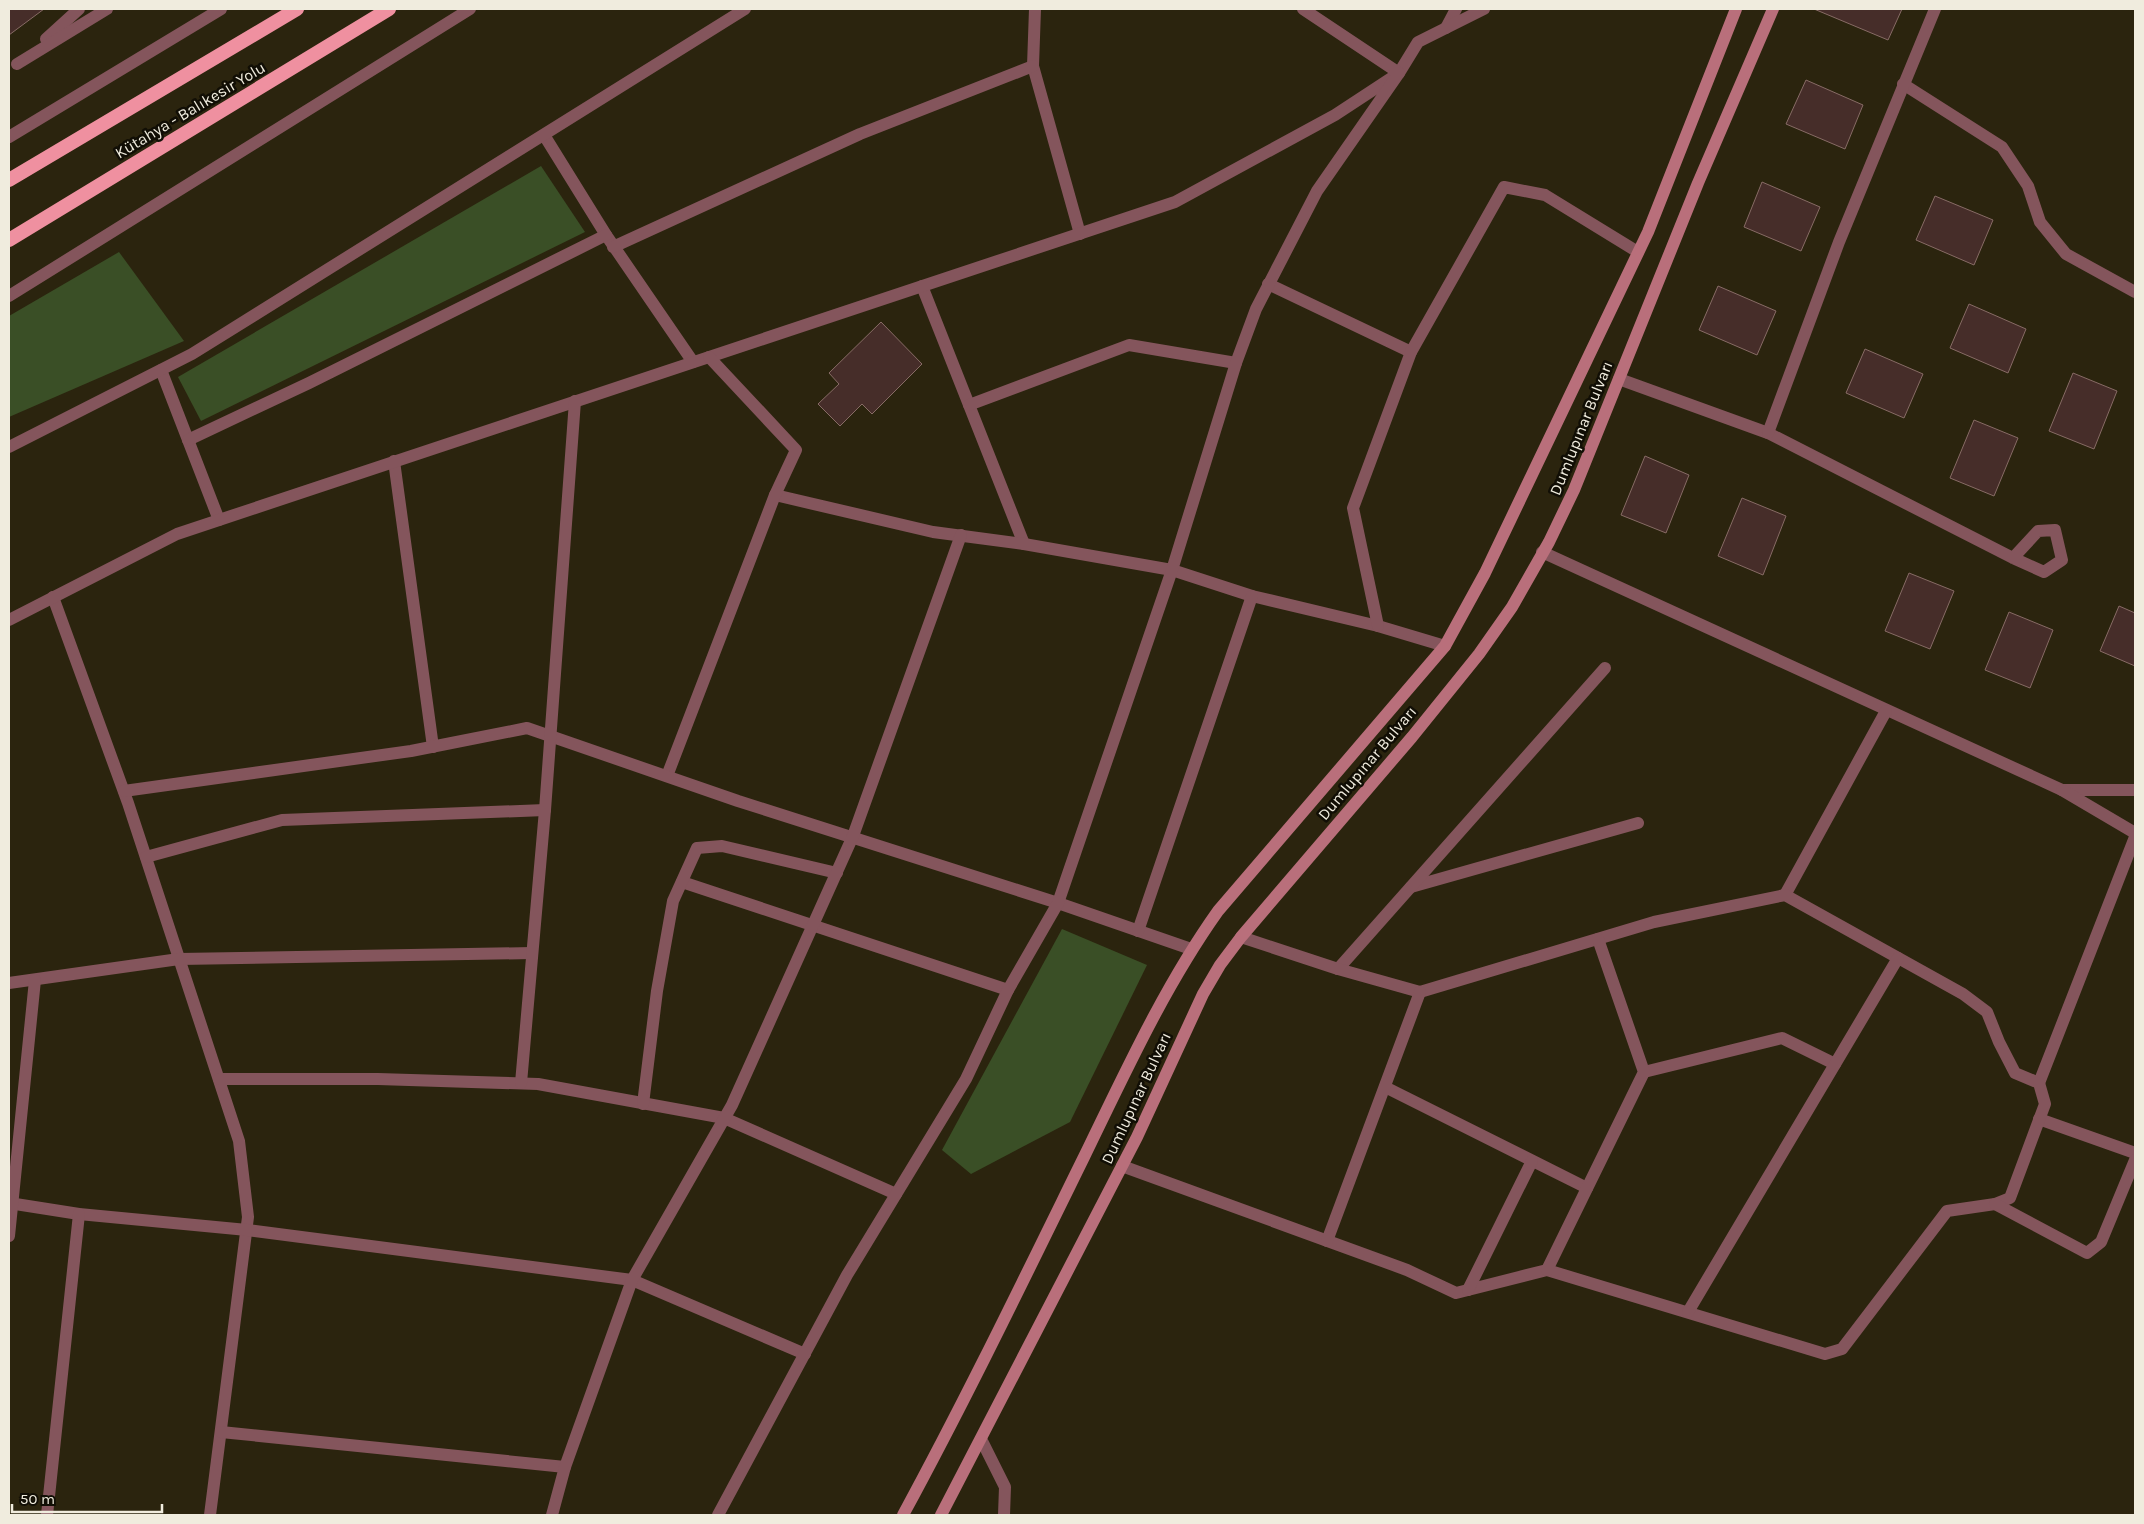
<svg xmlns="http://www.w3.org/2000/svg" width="2144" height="1524" font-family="Karla,sans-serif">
<rect width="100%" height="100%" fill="#2b240e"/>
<g fill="#3a4f26">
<path d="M541,166L585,232L201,421L178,377Z"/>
<path d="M119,252L184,341L9,417V316Z"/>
<path d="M1062,929L1147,965L1070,1122L971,1174L942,1150Z"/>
</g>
<g fill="#462d29" stroke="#876b65">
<path d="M9,9H44L9,35Z"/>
<path d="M1814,9H1902L1888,40Z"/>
<path d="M1806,80L1863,105L1845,149L1786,124Z"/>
<path d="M1762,182L1820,207L1801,251L1744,227Z"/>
<path d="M1935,196L1993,220L1974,265L1916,240Z"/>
<path d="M1718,286L1776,311L1757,355L1699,330Z"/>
<path d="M1969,304L2026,329L2008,373L1950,348Z"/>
<path d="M881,322L922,364L872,414L862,404L840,426L818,404L839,384L829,373Z"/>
<path d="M1865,349L1923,374L1904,418L1846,393Z"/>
<path d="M2073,373L2117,391L2094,449L2049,431Z"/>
<path d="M1974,420L2018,438L1994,496L1950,478Z"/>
<path d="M1645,456L1689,475L1666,533L1621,515Z"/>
<path d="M1742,498L1786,516L1763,575L1718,556Z"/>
<path d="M1909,573L1954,591L1930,649L1885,631Z"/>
<path d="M2119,606L2135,613V666L2100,651Z"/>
<path d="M2009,612L2053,630L2030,688L1985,670Z"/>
</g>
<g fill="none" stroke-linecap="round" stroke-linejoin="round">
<g stroke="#84555c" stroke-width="12">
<path d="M1035,9L1033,66L1080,234"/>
<path d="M1446,28L1456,9"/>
<path d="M46,39L79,9"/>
<path d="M17,64L107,9"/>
<path d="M1903,84L2002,147L2028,186L2040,222L2066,254L2135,292"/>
<path d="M544,135L606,235L693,362"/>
<path d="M9,137L221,9"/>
<path d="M613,247L860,134L1033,66"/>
<path d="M1268,284L1411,352"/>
<path d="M922,286L1024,544"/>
<path d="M9,296L470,9"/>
<path d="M161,370L219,520"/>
<path d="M1619,379L1768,433L2013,558L2044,572L2062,560L2055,530L2038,531L2013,558"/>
<path d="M969,405L1129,345L1236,363"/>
<path d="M1768,433L1839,242L1935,9"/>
<path d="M188,440L309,383L606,235"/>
<path d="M9,447L192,354L745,9"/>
<path d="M394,461L433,747"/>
<path d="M775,495L933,532L1024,544L1172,570L1252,596L1378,626L1445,646"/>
<path d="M1542,552L2062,790H2135"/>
<path d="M53,597L128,803L239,1141L248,1217L210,1515"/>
<path d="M9,620L177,534L1175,202L1335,115L1399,73L1418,42L1484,9"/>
<path d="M1378,626L1353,508L1411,352L1504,187L1545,195L1638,252"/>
<path d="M667,776L775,495L796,450L709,357"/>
<path d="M2062,790L2135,833"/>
<path d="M124,791L411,751L527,728L738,801L1058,903L1191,949"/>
<path d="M146,857L282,820L545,810"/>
<path d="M682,882L1008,990"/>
<path d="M1411,887L1638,823"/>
<path d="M1785,895L1886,711"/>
<path d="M1138,931L1252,596"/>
<path d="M1338,969L1605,668"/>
<path d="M9,983L179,959L532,953"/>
<path d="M1644,1072L1782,1038L1835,1064"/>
<path d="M219,1079H378L538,1084L724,1118L896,1194"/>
<path d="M521,1083L545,810L575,401"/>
<path d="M2039,1083L2135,837"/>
<path d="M1385,1087L1587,1188"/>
<path d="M643,1104L657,991L673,901L697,848L722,846L837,873"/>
<path d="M2039,1119L2135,1153"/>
<path d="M1122,1166L1407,1270L1456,1293L1547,1270L1825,1354L1842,1349L1947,1211L1995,1204L2010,1198L2045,1104L2039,1083L2015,1073L1999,1042L1987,1012L1963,994L1785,895L1654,922L1420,992L1338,969L1241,937"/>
<path d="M9,1203L79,1214L247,1230L632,1280L805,1354"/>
<path d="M1995,1204L2087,1253L2101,1242L2135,1160"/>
<path d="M9,1236L35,980"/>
<path d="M1327,1241L1420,992"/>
<path d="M1547,1270L1644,1072L1598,939"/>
<path d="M1468,1290L1532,1161"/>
<path d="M1688,1312L1898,958"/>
<path d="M221,1432L565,1467"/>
<path d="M981,1439L1005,1487L1004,1515"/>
<path d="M47,1515L79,1214"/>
<path d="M552,1515L565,1467L632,1280L732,1105L853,836L961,535"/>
<path d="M718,1515L847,1275L966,1079L1008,990L1058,903L1172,570L1236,363L1256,309L1317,191L1399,73L1303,9"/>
</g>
<g stroke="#b96f7b" stroke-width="12">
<path d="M903,1515C967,1397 1025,1277 1084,1157C1125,1073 1164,987 1218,911L1445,646L1485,573L1648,232L1736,9"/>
<path d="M941,1515L1137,1137L1203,994L1220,965L1241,937L1412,737L1479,654L1512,607L1549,542L1574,490L1698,183L1773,9"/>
</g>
<g stroke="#ef90a0" stroke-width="14">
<path d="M9,180L297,9"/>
<path d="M9,240L389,9"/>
</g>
</g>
<g text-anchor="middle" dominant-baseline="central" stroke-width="5" stroke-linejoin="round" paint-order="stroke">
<g font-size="16" fill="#f0ecde" stroke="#110e05">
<text transform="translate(190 110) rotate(-31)">Kütahya - Balıkesir Yolu</text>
<text transform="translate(1581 428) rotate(-68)">Dumlupınar Bulvarı</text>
<text transform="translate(1367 763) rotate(-50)">Dumlupınar Bulvarı</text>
<text transform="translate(1136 1098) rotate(-65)">Dumlupınar Bulvarı</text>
</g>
</g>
<rect width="2144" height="1524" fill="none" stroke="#f0ecde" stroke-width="20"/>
<path d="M12 1504v8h150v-8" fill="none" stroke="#f0ecde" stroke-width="2.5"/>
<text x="20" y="1504" font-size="15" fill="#f0ecde" stroke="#110e05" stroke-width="4" paint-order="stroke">50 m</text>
</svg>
